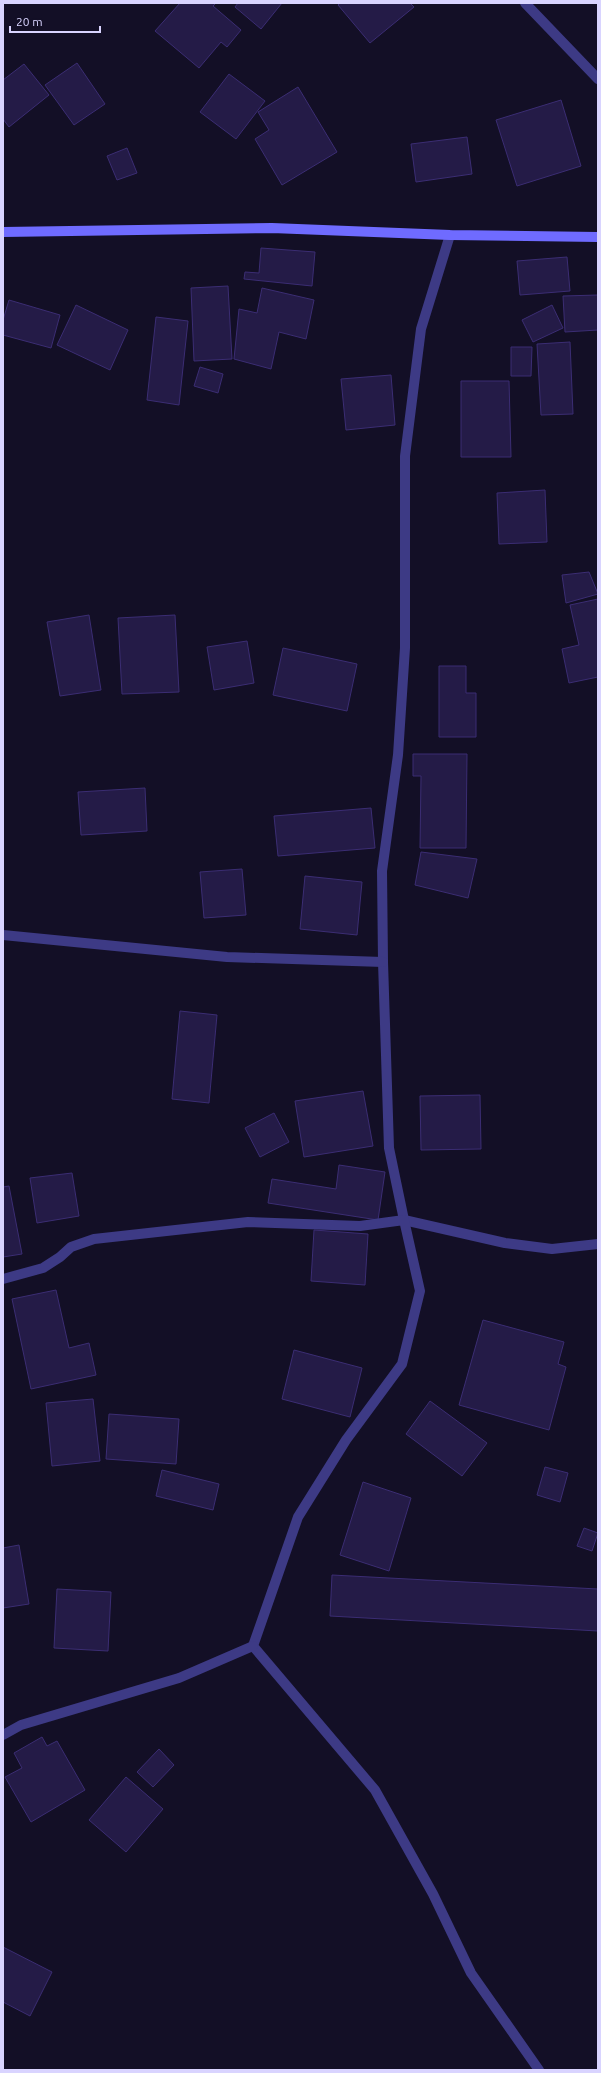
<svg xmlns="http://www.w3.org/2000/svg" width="601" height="2073" font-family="Ubuntu,sans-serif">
<rect width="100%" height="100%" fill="#130f26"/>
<g fill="#241b47" stroke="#3b2d73">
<path d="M180,3H216L213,6L241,30L227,47L221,42L199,68L155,31Z"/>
<path d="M238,3H282L261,29L235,7Z"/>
<path d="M340,3H410L414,7L370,43L338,5Z"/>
<path d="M77,63L105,104L74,125L45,85Z"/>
<path d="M24,64L49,95L9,127L3,119V80Z"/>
<path d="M229,74L265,101L236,139L200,112Z"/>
<path d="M298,87L337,152L282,185L255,139L269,130L258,112Z"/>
<path d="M561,100L581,166L517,186L496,120Z"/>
<path d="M467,137L472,174L416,182L411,144Z"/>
<path d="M127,148L137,173L117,180L107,156Z"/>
<path d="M261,248L315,252L312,286L244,279L245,272L259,273Z"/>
<path d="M567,257L570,291L520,295L517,261Z"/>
<path d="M228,286L232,359L194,361L191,288Z"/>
<path d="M262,288L314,300L306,339L279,332L271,369L234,359L239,309L257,313Z"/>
<path d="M598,295V330L565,332L563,296Z"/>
<path d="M9,300L60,315L51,348L3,335V320Z"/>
<path d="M76,305L128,330L110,370L57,345Z"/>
<path d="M552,305L563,328L533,342L522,320Z"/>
<path d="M156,317L188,321L179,405L147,400Z"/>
<path d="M570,342L573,414L541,415L537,344Z"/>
<path d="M511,347H532L531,376H511Z"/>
<path d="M200,367L223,374L218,393L194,386Z"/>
<path d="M391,375L395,425L346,430L341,379Z"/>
<path d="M461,381H509L511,457H461Z"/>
<path d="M545,490L547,542L499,544L497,493Z"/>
<path d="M589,572L598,594L566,603L562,575Z"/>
<path d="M598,599V677L569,683L562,649L579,645L570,605Z"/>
<path d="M89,615L101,690L60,696L47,622Z"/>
<path d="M175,615L179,692L122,694L118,618Z"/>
<path d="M247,641L254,683L214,690L207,647Z"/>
<path d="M283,648L357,664L347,711L273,695Z"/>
<path d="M439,666H466V693H476V737H439Z"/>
<path d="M413,754H467L466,848H420L421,776H413Z"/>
<path d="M145,788L147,831L81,835L78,792Z"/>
<path d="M371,808L375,848L278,856L274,816Z"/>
<path d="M421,852L477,859L468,898L415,885Z"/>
<path d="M242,869L246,915L204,918L200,872Z"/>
<path d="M305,876L362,882L357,935L300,929Z"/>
<path d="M180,1011L217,1015L209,1103L172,1099Z"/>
<path d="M363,1091L373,1146L304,1157L295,1101Z"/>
<path d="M480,1095L481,1149L421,1150L420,1096Z"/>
<path d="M274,1113L289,1142L260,1157L245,1128Z"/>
<path d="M339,1165L385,1172L378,1220L268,1203L272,1179L336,1189Z"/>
<path d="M72,1173L79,1216L37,1223L30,1178Z"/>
<path d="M9,1186L22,1254L3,1257V1187Z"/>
<path d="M314,1230L368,1234L365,1285L311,1281Z"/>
<path d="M56,1290L69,1348L89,1343L96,1375L31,1389L12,1299Z"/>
<path d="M483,1320L564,1342L558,1364L566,1367L549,1430L459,1405Z"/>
<path d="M294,1350L362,1368L350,1417L282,1399Z"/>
<path d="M93,1399L100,1461L52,1466L46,1403Z"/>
<path d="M430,1401L487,1443L462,1476L406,1434Z"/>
<path d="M109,1414L179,1419L176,1464L106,1459Z"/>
<path d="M545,1467L568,1473L560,1502L537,1495Z"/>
<path d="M162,1470L219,1484L213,1510L156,1496Z"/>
<path d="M363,1482L411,1498L389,1571L340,1555Z"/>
<path d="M584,1528L598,1533L592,1551L577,1546Z"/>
<path d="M19,1545L29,1604L3,1608V1548Z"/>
<path d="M332,1575L598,1589V1631L330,1616Z"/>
<path d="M57,1589L111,1592L108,1651L54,1648Z"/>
<path d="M42,1737L47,1746L57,1741L85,1790L31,1822L5,1777L22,1768L14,1753Z"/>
<path d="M159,1749L174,1765L153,1787L137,1772Z"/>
<path d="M126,1777L163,1809L126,1852L89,1820Z"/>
<path d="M3,1947L52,1972L30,2016L3,2002Z"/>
</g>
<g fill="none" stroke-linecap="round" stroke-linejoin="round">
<g stroke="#3d3a85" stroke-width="10">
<path d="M525,3L598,79"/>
<path d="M450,235L421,329L405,456V648L398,755L382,871L383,962L389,1148L404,1220L505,1243L552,1249L598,1244"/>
<path d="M3,935L227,957L383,962"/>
<path d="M3,1279L43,1268L60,1257L71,1247L94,1239L248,1222L360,1226L404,1220L420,1291L402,1364L346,1440L298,1517L253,1646L375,1790L433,1894L471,1973L539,2070"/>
<path d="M3,1735L21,1725L179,1678L253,1646"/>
</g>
<path stroke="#6f6bff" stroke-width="10" d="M3,232L272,228L450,235L598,237"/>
</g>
<rect width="601" height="2073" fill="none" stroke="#d9d4ff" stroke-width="8"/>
<path d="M10 26v6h90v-6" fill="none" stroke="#d9d4ff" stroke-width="2"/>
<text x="16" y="26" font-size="12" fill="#d9d4ff" stroke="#130f26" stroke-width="3" paint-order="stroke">20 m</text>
</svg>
